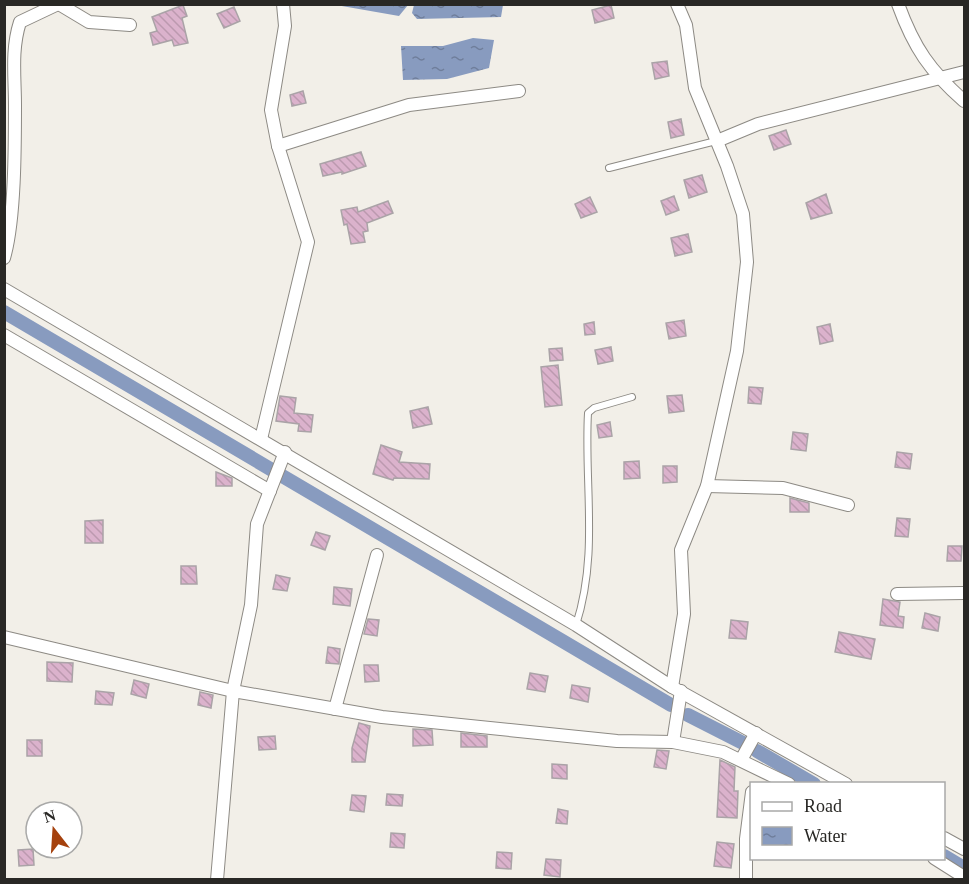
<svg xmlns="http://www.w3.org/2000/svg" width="969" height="884" font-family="Georgia,serif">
<defs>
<pattern id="water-ripples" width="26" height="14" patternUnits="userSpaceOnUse" patternTransform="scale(1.5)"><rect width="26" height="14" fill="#889bbf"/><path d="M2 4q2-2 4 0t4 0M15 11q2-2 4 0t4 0" fill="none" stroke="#6f7e9b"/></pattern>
<pattern id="building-back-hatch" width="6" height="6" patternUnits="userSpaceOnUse" patternTransform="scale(1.5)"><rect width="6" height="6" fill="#dbb2cc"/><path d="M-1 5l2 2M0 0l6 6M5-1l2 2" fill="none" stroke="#bc99af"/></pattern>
</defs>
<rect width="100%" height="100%" fill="#f2efe8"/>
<g fill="url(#water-ripples)">
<path d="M336,5H408L399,16Z"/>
<path d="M414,5V4L503,5L501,17L417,19L412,13Z"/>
<path d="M473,38L494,40L489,68L447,79L403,80L401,46H443Z"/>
</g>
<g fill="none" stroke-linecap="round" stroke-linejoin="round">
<g stroke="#889bbf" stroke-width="14">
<path d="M4,312L671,705"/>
<path d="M688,715L743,743"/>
<path d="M757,751L814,784"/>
<path d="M944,856L964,868"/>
</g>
</g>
<g fill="url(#building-back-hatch)" stroke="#aaa3a7" stroke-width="1.5">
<path d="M183,5L187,16L182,18L188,43L174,46L172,40L153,45L150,33L157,31L152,17Z"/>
<path d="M611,5L614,18L595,23L592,10Z"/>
<path d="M234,7L240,21L224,28L217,14Z"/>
<path d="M667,61L669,76L655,79L652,63Z"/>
<path d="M303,91L306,103L292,106L290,95Z"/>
<path d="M681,119L684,135L671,138L668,122Z"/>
<path d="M786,130L791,144L774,150L769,136Z"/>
<path d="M361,152L366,166L342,174V172L323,176L320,164Z"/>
<path d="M702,175L707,192L689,198L684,180Z"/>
<path d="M826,194L832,213L811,219L806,203Z"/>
<path d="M674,196L679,210L666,215L661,201Z"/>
<path d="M590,197L597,212L581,218L575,204Z"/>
<path d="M388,201L393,213L367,223L368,231L363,232L365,242L351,244L347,224L344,225L341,210L357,207L358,212Z"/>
<path d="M688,234L692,252L675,256L671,238Z"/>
<path d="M684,320L686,336L669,339L666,323Z"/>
<path d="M594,322L595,334L585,335L584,324Z"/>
<path d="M830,324L833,341L820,344L817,327Z"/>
<path d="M611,347L613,361L598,364L595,350Z"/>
<path d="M562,348L563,360L550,361L549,349Z"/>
<path d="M558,365L562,405L545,407L541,367Z"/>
<path d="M749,387L763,388L761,404L748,403Z"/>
<path d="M682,395L684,411L669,413L667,396Z"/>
<path d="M280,396L296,398L294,413L313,415L311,432L298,431L299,424L276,421Z"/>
<path d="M428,407L432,424L413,428L410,411Z"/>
<path d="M610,422L612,436L599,438L597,425Z"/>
<path d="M793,432L808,434L806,451L791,449Z"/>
<path d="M381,445L402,452L399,462L430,464L429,479L394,478L393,480L373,474Z"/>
<path d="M897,452L912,454L910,469L895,467Z"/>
<path d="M639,461L640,478L624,479V462Z"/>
<path d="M663,466H677V482L663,483Z"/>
<path d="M216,472L232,478V486H216Z"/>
<path d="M790,498L809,503V512H790Z"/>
<path d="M897,518L910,519L908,537L895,536Z"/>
<path d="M103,520V543H85V521Z"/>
<path d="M316,532L330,536L325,550L311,545Z"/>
<path d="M948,546H962L961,561H947Z"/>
<path d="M181,566H196L197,584H181Z"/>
<path d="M276,575L290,578L287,591L273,589Z"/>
<path d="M334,587L352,589L350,606L333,604Z"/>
<path d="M883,599L900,602L898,616L904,617L903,628L880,625Z"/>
<path d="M925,613L940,617L938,631L922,628Z"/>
<path d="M368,619L379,620L377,636L364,634Z"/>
<path d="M731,620L748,622L746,639L729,638Z"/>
<path d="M839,632L875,639L871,659L835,652Z"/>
<path d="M328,647L340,649L339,664L326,663Z"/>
<path d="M47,662L73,663L72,682L47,681Z"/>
<path d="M364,665H378L379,681L365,682Z"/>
<path d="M530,673L548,676L545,692L527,689Z"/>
<path d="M134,680L149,684L146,698L131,694Z"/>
<path d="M572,685L590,688L588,702L570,698Z"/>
<path d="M96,691L114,693L112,705L95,704Z"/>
<path d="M200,692L213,695L211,708L198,705Z"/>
<path d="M359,723L370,726L365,762H352V748Z"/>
<path d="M413,729L432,730L433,745L413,746Z"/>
<path d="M461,733L487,736V747H461Z"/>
<path d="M275,736L276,749L259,750L258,737Z"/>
<rect x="27" y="740" width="15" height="16"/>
<path d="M657,750L669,751L666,769L654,767Z"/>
<path d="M720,760L735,767L734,791H738L737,818L717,817Z"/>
<path d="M552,764L567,765V779L552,778Z"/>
<path d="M387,794L403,795L402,806L386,805Z"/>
<path d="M352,795L366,796L364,812L350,810Z"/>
<path d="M558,809L568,811L567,824L556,823Z"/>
<path d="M391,833L405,834L404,848L390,847Z"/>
<path d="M717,842L734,844L731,868L714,866Z"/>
<path d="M33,849L34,865L19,866L18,850Z"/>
<path d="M497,852L512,853L511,869L496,868Z"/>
<path d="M546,859L561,860L560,877L544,875Z"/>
</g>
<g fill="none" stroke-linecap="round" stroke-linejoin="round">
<g stroke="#8d8a84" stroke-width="8">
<g id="service">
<path d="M609,168L716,141"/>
<path d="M576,625C599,554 584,484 588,413L594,408L632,397"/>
</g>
</g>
<g stroke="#8d8a84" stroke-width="14">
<g id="minor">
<path d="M59,4L89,22L130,25"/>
<path d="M898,4C914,48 930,71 964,101"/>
<path d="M717,141L758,124L964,72"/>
<path d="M278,146L409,105L519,91"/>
<path d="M4,258C15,220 15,146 15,105C15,77 11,50 20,22L58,4"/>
<path d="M4,289L576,625L672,687L846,784"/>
<path d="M4,335L270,491"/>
<path d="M261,439L308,242L278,146L271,110L285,26L283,4"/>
<path d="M707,486L783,488L848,505"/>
<path d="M897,594L964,593"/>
<path d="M4,637L233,691L382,717L617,741L673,742L723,752L789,784"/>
<path d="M672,687L684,614L681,550L707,486L737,351L747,262L743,214L727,166L695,88L686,25L677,4"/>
<path d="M335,709L377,555"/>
<path d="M673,742L681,691"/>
<path d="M741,760L756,733"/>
<path d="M944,838L964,849"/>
<path d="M934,858L964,877"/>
<path d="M217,880L233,691L251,605L257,524L285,452"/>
<path d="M746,880V839L752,792"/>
</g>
</g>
<use href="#service" stroke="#fff" stroke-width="6"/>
<use href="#minor" stroke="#fff" stroke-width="12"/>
</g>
<rect width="969" height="884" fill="none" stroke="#292825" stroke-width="12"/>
<rect x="750" y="782" width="195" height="78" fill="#ffffff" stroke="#a9a9a8" stroke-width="1.5"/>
<rect x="762" y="802" width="30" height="9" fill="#ffffff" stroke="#a9a9a8" stroke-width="1.5"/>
<text x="804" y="812" font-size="18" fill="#292825">Road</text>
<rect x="762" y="827" width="30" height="18" fill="url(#water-ripples)" stroke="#a9a9a8" stroke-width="1.5"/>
<text x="804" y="842" font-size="18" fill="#292825">Water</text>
<g transform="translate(54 830) rotate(343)"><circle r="28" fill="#ffffff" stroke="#a9a9a8" stroke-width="1.5"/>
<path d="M0-4.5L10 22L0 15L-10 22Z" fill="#a5410d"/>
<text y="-9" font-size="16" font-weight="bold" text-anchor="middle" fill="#292825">N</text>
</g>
</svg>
